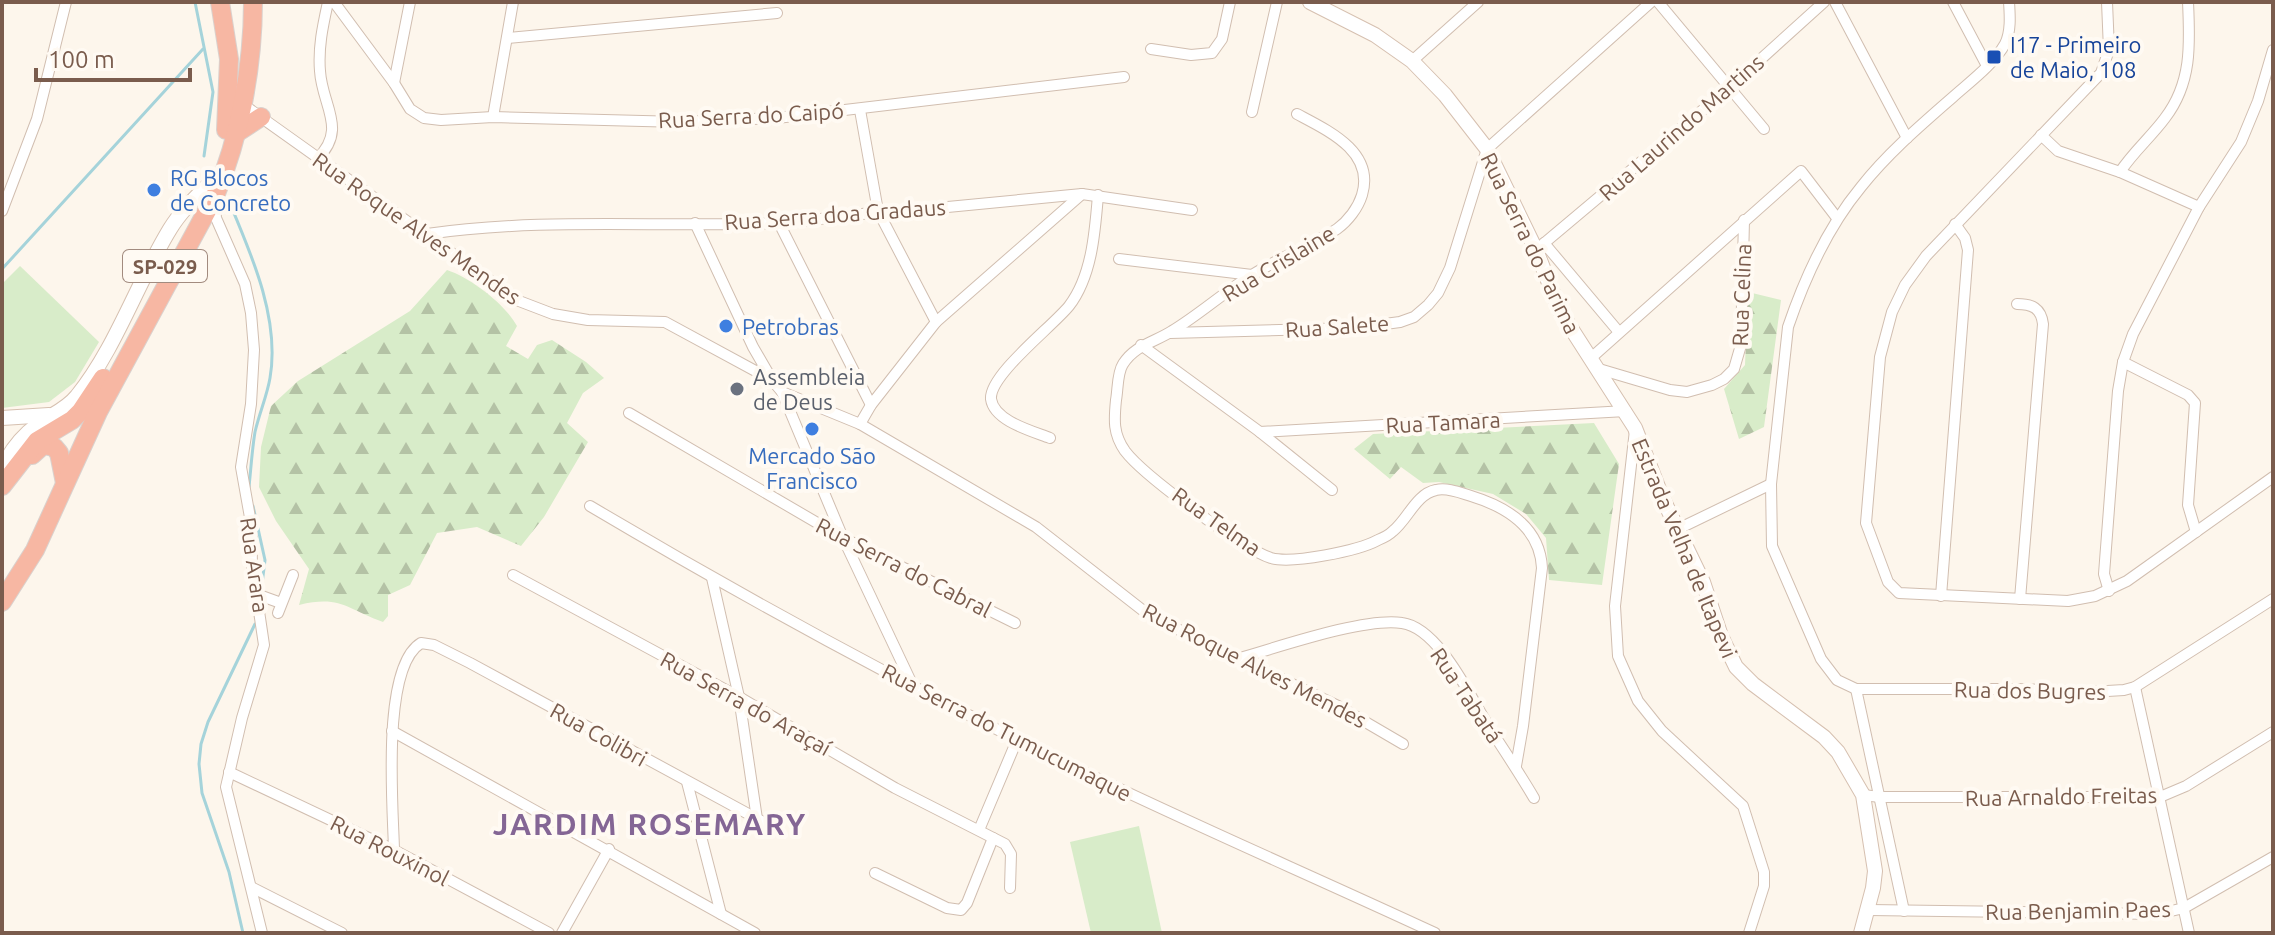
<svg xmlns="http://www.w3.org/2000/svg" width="2275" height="935" font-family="Ubuntu,sans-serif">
<defs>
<pattern id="forest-firs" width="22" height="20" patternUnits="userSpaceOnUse" patternTransform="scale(2)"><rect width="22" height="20" fill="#d8ecc9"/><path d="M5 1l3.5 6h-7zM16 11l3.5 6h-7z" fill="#b4c2a5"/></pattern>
</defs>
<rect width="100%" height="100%" fill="#fdf6ec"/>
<g fill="#d8ecc9">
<path d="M20,266L99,342L75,382L49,402L2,408V284Z"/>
<path d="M1139,826L1162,933H1091L1070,842Z"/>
</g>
<g fill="url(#forest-firs)">
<path d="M447,270C471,278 505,304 517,326L506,346L528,359L537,345L552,340L586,362L604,378L583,393L567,423L588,442L544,517L521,546L477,527L437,533L410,585L388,595V616L383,622C346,609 341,595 299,605L309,569L276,521L259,487L261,447L271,406L298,381L410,311Z"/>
<path d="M1748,292L1781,300L1764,427L1739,439L1724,389L1745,365Z"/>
<path d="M1594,423L1619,464L1602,585L1549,580L1546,538L1526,514L1493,494L1439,482L1423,483L1401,467L1390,479L1354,449L1373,434Z"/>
</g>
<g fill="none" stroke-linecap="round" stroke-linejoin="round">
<g stroke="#a5d3da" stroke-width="3">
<path d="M195,2L213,92L204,156"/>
<path d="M231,206C253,258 280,321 270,378C267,396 259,414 255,432C252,450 251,468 249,487"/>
<path d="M2,269L203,49"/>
<path d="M253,506L265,560L261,592"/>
<path d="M243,933L229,872L202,793L199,764L201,744L208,722L255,624"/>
</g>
<g stroke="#d1beb0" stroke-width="12">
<g id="street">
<path d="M334,2L394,83L410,109L424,118L441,120L493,117L681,122L777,118L1124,77"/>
<path d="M1658,2L1764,129"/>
<path d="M1835,2L1907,138"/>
<path d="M1953,2L1987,66"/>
<path d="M2009,2C2010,16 2011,32 2005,44C1993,65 1971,81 1953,97C1921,125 1888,153 1861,187C1827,228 1805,277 1788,327L1771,484L1772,546L1821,659L1837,680L1856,689H2017L2091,692L2124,690L2135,687L2273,599"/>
<path d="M2107,2L2109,50L2101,73L1926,256L1905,285L1892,312L1880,357L1866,523L1888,582L1899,593L2068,601L2095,596L2127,581L2273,477"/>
<path d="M507,38L777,13"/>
<path d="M1151,49L1191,55L1212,53L1222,39L1230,2"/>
<path d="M1412,61L1478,2"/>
<path d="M394,83L410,2"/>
<path d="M241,103L519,301L553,314L588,320L665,322L772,380L782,392L860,424L1036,527L1150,616L1338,706L1403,744"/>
<path d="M860,110L878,211L936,322"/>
<path d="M1252,112L1277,2"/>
<path d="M1297,114C1329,131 1375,152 1362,195C1358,208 1348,221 1337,229C1310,246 1279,258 1252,275C1224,292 1200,314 1172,331C1155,342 1135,345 1123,364C1117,373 1118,390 1116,400C1114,420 1113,434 1125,451C1143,475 1243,549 1271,558C1292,564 1358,551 1378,540C1383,538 1389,535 1393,531C1408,519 1416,494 1436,490C1447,487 1461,493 1471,496C1507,507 1540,527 1542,568L1523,726L1516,766"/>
<path d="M493,117L513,2"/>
<path d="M2041,135L2058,151L2120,172L2199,207"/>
<path d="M317,159C348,129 322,106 320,71C318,47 323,25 328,2"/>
<path d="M2120,172C2133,152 2151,137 2165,118C2192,83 2190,44 2188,2"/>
<path d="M215,202L216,218L245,284L251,313L254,350L251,404L241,467L251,523L252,564L264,645L242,718L226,787L262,933"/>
<path d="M2,211L37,119L66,2"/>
<path d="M695,223L753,347L771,378"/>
<path d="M779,223L871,405"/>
<path d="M427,234C544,217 660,228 777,223C820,221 863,211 906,211L1082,194L1192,210"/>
<path d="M1544,243L1618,331"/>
<path d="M1536,250L1730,87L1824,2"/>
<path d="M1119,259L1252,275"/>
<path d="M2017,304C2032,304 2041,308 2043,324L2020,599"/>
<path d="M1170,333L1355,328L1400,322L1414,317L1428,305L1438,293L1450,268L1487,149L1651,2"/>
<path d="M1141,345L1260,432L1332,490"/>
<path d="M1591,358L1801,171L1837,218"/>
<path d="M2123,362L2188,395L2195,403L2188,505L2196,532"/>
<path d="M1599,369L1670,390L1687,392L1712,385L1724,379L1734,369L1741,345L1744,220"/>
<path d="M782,392L843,538L913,686"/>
<path d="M629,413L843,538L1015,623"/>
<path d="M860,424L871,405L936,322L1082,194"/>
<path d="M1635,430L1615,606L1618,656L1638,701L1662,731L1743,806L1764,872V886L1749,933"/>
<path d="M1260,432L1626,411"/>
<path d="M1050,438C1032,431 994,421 991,399C989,375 1053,326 1069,306C1092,276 1095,232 1098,195"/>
<path d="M590,506C730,589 872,667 1016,739C1154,808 1295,868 1435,933"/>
<path d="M1678,529L1771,484"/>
<path d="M513,575L739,697L895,788L1005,844L1011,854L1010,888"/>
<path d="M712,578L739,697L757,819"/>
<path d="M2109,591L2104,574L2118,391L2123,362L2133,334L2199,207L2241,142L2258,101L2273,50"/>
<path d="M256,594L281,603"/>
<path d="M1941,596L1968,250L1965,238L1955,224"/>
<path d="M278,613L293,575"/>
<path d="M1240,658C1279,647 1365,617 1402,623C1440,628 1472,701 1491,730C1505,752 1520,774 1534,798"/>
<path d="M2135,687L2189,933"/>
<path d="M1856,689L1904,911"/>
<path d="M392,731L755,933"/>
<path d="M229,772L394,850L549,933"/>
<path d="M687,782L721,914"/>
<path d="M1863,795L1880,797H2160L2186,786L2273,732"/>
<path d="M979,830L1017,740"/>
<path d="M394,850C393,806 381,667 421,643L434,645L470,663L765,823"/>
<path d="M875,873L947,908L961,910L967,903L993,838"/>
<path d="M253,888L342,933"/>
<path d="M1869,910L2158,914L2184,908L2273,857"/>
<path d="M562,933L609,849"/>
</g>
</g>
<g stroke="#d6c0b0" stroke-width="16">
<g id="secondary">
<path d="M1310,2L1375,35L1412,61L1445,95L1487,149L1536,250L1560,311L1635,428L1662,497L1703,582L1721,636L1736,667L1753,684L1824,737L1838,752L1863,795L1875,871L1873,888L1861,933"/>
<path d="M2,418L49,415"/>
<path d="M2,468C10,452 22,436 37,425C50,415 66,410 77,396C115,350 138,281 170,229C181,211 196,197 210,183"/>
</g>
</g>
<g stroke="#dad1cd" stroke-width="20">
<g id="highway">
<path d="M220,2L229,59L226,130"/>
<path d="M235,134L261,117"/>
<path d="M32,455L43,445L54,447L59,453L65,483"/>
<path d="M2,486L37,441L72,420L81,411L103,378"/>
<path d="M2,602L35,550L98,412L215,196C240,137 253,66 253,2"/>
</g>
</g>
<use href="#street" stroke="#fff" stroke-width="10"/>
<use href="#secondary" stroke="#fff" stroke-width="14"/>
<use href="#highway" stroke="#f7b7a3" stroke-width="18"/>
</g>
<rect fill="#1a4fb4" stroke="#fffaf3" stroke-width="3" x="1986" y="49" width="16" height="16" rx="4"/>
<g fill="#3f7fe0" stroke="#fffaf3" stroke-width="3">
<circle cx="154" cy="190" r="8"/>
<circle cx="726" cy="326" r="8"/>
<circle cx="812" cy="429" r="8"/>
</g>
<circle fill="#6b7280" stroke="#fffaf3" stroke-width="3" cx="737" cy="389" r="8"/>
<g text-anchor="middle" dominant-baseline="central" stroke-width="8" stroke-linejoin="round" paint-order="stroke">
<rect fill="#fffaf3" stroke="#a28b7f" stroke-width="2" x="123" y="250" width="84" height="32" rx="6"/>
<g font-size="20" font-weight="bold" fill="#7a5c4d">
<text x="165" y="266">SP-029</text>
</g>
<g font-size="22" fill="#164399" stroke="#fffaf3" text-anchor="start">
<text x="2010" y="44">I17 - Primeiro<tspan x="2010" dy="25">de Maio, 108</tspan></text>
</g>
<g font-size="22" fill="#7a5c4d" stroke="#fffaf3">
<text transform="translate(751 115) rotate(-3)">Rua Serra do Caipó</text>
<text transform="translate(1681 127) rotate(-41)">Rua Laurindo Martins</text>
<text transform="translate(835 214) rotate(-4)">Rua Serra doa Gradaus</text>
<text transform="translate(417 228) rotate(35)">Rua Roque Alves Mendes</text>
<text transform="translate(1531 243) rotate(64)">Rua Serra do Parima</text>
<text transform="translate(1278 263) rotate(-31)">Rua Crislaine</text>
<text transform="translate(1741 295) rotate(-88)">Rua Celina</text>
<text transform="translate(1337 326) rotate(-4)">Rua Salete</text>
<text transform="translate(1443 422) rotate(-3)">Rua Tamara</text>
<text transform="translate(1217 521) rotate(35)">Rua Telma</text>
<text transform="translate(1685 548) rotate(67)">Estrada Velha de Itapevi</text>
<text transform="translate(255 565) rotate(82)">Rua Arara</text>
<text transform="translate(904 567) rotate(27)">Rua Serra do Cabral</text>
<text transform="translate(1255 665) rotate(27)">Rua Roque Alves Mendes</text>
<text transform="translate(2030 690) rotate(1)">Rua dos Bugres</text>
<text transform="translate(1467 695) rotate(56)">Rua Tabatá</text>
<text transform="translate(746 703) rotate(29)">Rua Serra do Araçaí</text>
<text transform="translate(1007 732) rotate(27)">Rua Serra do Tumucumaque</text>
<text transform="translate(599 734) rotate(29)">Rua Colibri</text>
<text transform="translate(2061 796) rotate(-1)">Rua Arnaldo Freitas</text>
<text transform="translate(390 850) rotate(27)">Rua Rouxinol</text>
<text transform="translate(2078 910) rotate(-1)">Rua Benjamin Paes</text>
</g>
<g font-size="22" fill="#366cbe" stroke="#fffaf3" text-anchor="start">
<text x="170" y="177">RG Blocos<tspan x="170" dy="25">de Concreto</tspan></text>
<text x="742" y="326">Petrobras</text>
<text x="812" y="455" text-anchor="middle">Mercado São<tspan x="812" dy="25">Francisco</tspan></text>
</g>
<g font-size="22" fill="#5b616d" stroke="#fffaf3" text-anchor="start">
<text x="753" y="376">Assembleia<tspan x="753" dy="25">de Deus</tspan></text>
</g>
<g font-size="30" font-weight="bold" letter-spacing="2" fill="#846695" stroke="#fffaf3">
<text x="650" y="824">JARDIM ROSEMARY</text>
</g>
</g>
<rect width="2275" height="935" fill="none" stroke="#7a5c4d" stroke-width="8"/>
<path d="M36 68v12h154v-12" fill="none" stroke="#7a5c4d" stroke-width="4"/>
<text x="48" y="68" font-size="24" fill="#7a5c4d" stroke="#fffaf3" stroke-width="6" paint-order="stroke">100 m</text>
</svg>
